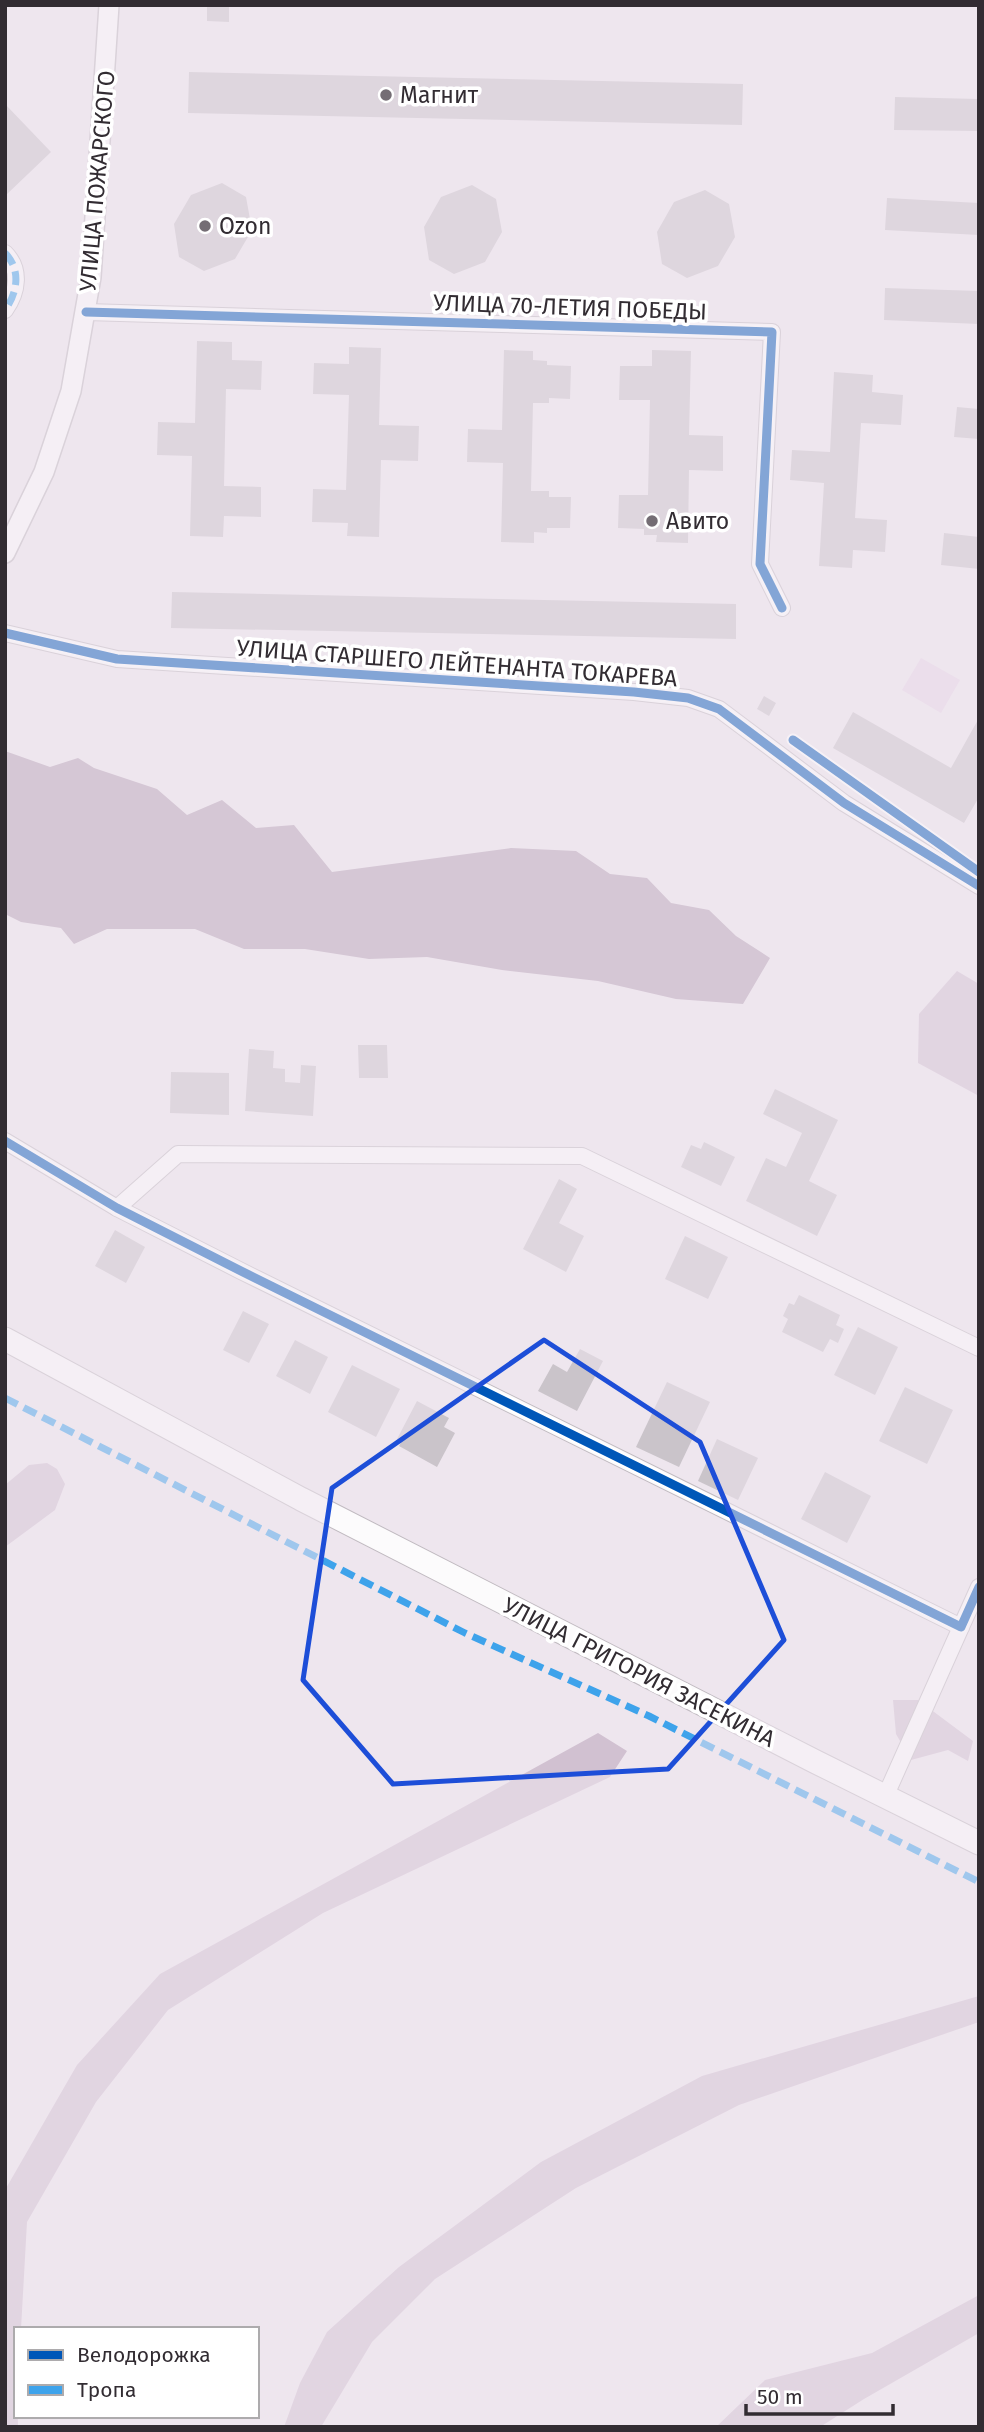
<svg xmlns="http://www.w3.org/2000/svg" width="984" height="2432" font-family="'Fira Sans',sans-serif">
<rect width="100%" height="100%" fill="#eee6ee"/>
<path fill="#e6d5e6" d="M921,658L960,680L941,713L902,690Z"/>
<g fill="#d1c1d1">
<path d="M957,971L979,984V1096L918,1063L919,1014Z"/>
<path d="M47,1463L57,1469L65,1484L55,1510L5,1547V1485L29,1465Z"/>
<path d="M893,1700H918L973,1741L968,1761L948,1750L911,1760L896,1734Z"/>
<path d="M598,1733L627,1751L610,1777L323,1913L168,2010L96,2102L27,2222L21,2329H16L18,2427H5V2190L77,2065L160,1974Z"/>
<path d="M979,1996V2022L739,2105L576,2188L435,2279L372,2342L321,2427H284L300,2383L327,2332L399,2267L541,2162L702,2076Z"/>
<path d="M979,2295V2333L864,2399L820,2427H716L765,2380L872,2353Z"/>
</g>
<path fill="#b5a2b5" d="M5,751L50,767L78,758L94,768L157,789L187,815L222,800L256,828L294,825L332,872L511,848L576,851L610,874L647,878L671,903L709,910L736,936L770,958L743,1004L676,999L598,981L502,970L427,957L369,959L305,949H244L195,929H107L74,944L61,928L21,922L5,914Z"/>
<g fill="#cac4ca">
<path d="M207,5H229V22L207,21Z"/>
<path d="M189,72L743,84L742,125L188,113Z"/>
<path d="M895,97L979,99V131L894,130Z"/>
<path d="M5,104L51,152L5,196Z"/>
<path d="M222,183L246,197L252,230L235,259L204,271L179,257L174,224L191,195Z"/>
<path d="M472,185L496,199L502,232L485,262L454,274L429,260L424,227L441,197Z"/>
<path d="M705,190L729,204L735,237L718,266L687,278L662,264L657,232L674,202Z"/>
<path d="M887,198L979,203V235L885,230Z"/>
<path d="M885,288L979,291V324L884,320Z"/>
<path d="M197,341L232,342V360L262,361L261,390L226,389L224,486L261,487V517L224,516L223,537L190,536L192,456L157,455L158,422L195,423Z"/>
<path d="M349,347L381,348L379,425L419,426L418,461L381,460L379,537L347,536L348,523L312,522L313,489L346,490L349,395L313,394L314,363L349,364Z"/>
<path d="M504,350L533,351V360L547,361V365L571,366L570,399L549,398V403H533L531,491H549V497H571L570,528H547V533L534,532V543L501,542L503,463L467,462L468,429L502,430Z"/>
<path d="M652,350L691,351L689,435L723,436V471L689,470L688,543L656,542L657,535H644V529L618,528L619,495H648L650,400H619L620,366H652Z"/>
<path d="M834,372L873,375L872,392L903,395L901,425L861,423L855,518L887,520L885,552L853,550L852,568L819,566L824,483L790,480L792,450L830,452Z"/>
<path d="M957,407L979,409V439L954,437Z"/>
<path d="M944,533L979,537V569L941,565Z"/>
<path d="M172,592L736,604V639L171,628Z"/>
<path d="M764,696L776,703L769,716L757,709Z"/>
<path d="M853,712L951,768L979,718V797L964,823L833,748Z"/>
<path d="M358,1045H387L388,1078H359Z"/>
<path d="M249,1049L274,1051L273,1068L285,1069V1082L300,1083L301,1065L316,1066L313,1116L245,1111Z"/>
<path d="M171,1072L229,1073V1115L170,1113Z"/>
<path d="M775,1089L838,1120L809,1181L837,1195L817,1236L746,1201L766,1158L786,1167L802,1133L763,1114Z"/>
<path d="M704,1142L735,1157L721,1186L681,1167L691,1145L701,1149Z"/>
<path d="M559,1179L577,1189L559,1223L584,1236L566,1272L523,1249Z"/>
<path d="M115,1230L145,1247L126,1283L95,1266Z"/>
<path d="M685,1236L728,1257L708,1299L665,1279Z"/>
<path d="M799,1295L840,1315L836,1325L844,1329L838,1343L830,1339L823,1352L782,1332L788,1319L783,1316L789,1303L794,1305Z"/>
<path d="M243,1311L269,1324L249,1363L223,1350Z"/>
<path d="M858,1327L898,1347L875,1395L834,1375Z"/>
<path d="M295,1340L328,1357L310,1394L276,1376Z"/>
<path d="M580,1349L603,1361L577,1411L538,1391L553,1364L567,1372Z"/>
<path d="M352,1365L400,1389L376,1437L328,1412Z"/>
<path d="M667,1382L710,1402L679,1467L636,1447Z"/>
<path d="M905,1387L953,1410L927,1464L879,1441Z"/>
<path d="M417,1401L449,1418L444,1427L455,1433L437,1467L399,1446L402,1441L397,1439Z"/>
<path d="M717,1439L758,1458L738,1500L698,1481Z"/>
<path d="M825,1472L871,1496L847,1543L801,1519Z"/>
</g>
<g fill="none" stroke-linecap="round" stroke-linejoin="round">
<g stroke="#c0bac0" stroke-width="18">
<g id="minor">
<path d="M5,253C21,269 18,292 5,310"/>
<path d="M86,312L772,332L760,564L782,608"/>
<path d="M5,633L117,659L634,692L688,698L719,709L844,803L979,886"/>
<path d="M5,1141L117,1208L241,1271L961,1627L979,1587"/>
<path d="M117,1208L178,1154L582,1156L979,1348"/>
<path d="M885,1797L961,1627"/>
</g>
</g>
<g stroke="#c0bac0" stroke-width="22">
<path id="tertiary" d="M5,553L44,472L71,391L91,277L109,5"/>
</g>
<g stroke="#c0bac0" stroke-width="25">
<path id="secondary" d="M5,1339L301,1499L816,1762L979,1843"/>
</g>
<use href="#minor" stroke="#fcfbfc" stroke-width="16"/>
<use href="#tertiary" stroke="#fcfbfc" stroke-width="19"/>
<use href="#secondary" stroke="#fcfbfc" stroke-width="23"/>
<g stroke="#3ea3eb" stroke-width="7" stroke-dasharray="14 7" stroke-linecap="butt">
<path d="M5,253C21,269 18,292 5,310"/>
<path d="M5,1398L465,1633L649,1716L979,1882"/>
</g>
<g stroke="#fff" stroke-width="13">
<g id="cycleway">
<path d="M86,312L772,332L760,564L782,608"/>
<path d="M5,633L117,659L634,692L688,698L719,709L844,803L979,886"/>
<path d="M793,740L979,872"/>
<path d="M5,1141L117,1208L241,1271L961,1627L979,1587"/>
</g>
</g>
<use href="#cycleway" stroke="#0057b8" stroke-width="9"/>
</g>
<path d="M0 0H984V2432H0ZM544,1340L700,1442L784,1640L668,1769L393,1784L303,1680L332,1488Z" fill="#eee6ee" fill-opacity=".55" fill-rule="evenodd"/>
<path fill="none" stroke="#1d4ed8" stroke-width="5" stroke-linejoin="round" d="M544,1340L700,1442L784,1640L668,1769L393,1784L303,1680L332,1488Z"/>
<g fill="#746d74" stroke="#fff" stroke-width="2.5">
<circle cx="386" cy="95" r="7"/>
<circle cx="205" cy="226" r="7"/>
<circle cx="652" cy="521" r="7"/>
</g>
<g text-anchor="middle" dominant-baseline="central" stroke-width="7" stroke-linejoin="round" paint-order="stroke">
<g font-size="23" fill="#322c32" stroke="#fff" text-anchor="start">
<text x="400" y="95">Магнит</text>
<text x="219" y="226">Ozon</text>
<text x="666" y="521">Авито</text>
</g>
<g font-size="23" fill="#322c32" stroke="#fff">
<text transform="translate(97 181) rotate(-85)">УЛИЦА ПОЖАРСКОГО</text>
<text transform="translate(570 307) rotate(2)">УЛИЦА 70-ЛЕТИЯ ПОБЕДЫ</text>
<text transform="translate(457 663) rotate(4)">УЛИЦА СТАРШЕГО ЛЕЙТЕНАНТА ТОКАРЕВА</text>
<text transform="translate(639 1672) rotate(27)">УЛИЦА ГРИГОРИЯ ЗАСЕКИНА</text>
</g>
</g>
<rect width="984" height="2432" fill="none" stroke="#322c32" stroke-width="14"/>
<rect x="14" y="2327" width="245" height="91" fill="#ffffff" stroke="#adabad" stroke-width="2"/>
<rect x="28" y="2350" width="35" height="10" fill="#0057b8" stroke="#adabad" stroke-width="2"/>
<text x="77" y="2362" font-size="21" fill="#322c32">Велодорожка</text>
<rect x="28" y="2385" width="35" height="10" fill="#3ea3eb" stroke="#adabad" stroke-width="2"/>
<text x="77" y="2397" font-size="21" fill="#322c32">Тропа</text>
<path d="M746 2404v10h147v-10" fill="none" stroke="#322c32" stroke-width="3.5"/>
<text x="757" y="2404" font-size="21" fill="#322c32" stroke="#ffffff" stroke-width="5" paint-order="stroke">50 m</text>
</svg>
